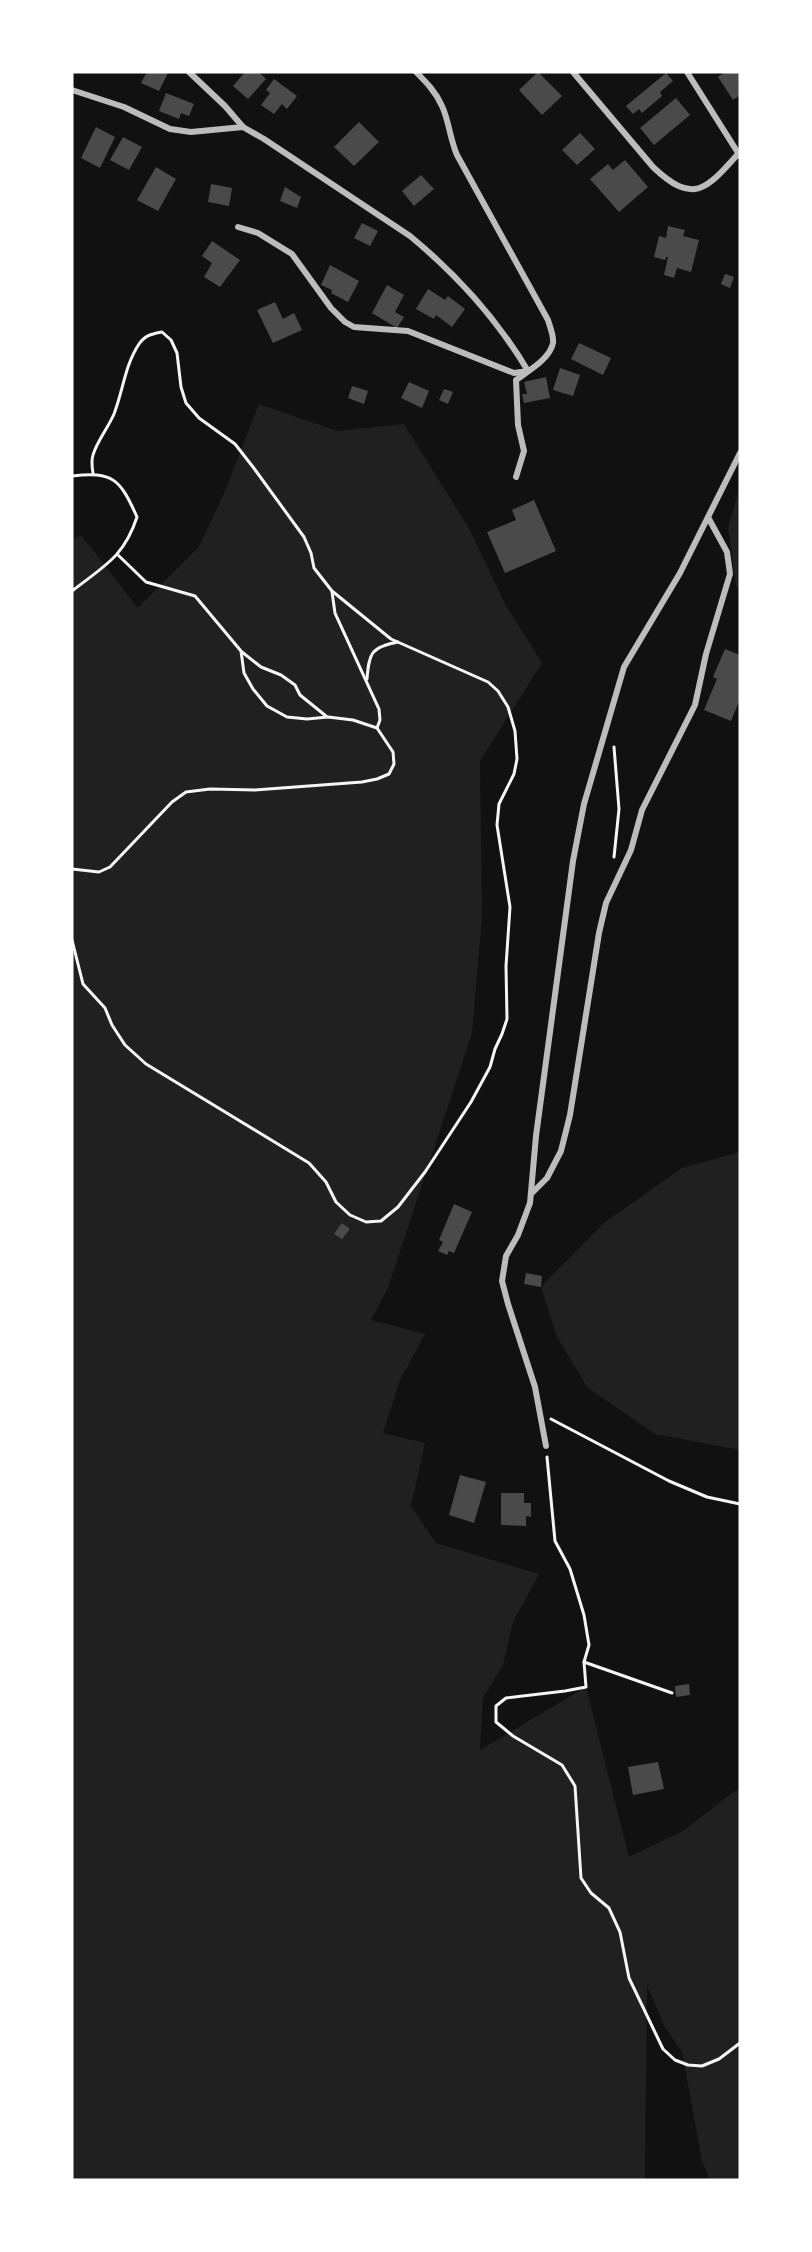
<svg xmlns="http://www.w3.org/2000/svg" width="812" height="2252" font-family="Montserrat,sans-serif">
<rect width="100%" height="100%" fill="#111"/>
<g fill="#202020">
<path d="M259,404L337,431L404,424L470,530L505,604L542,663L480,761L482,917L472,1033L388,1288L371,1320L425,1334L400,1380L383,1433L425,1443L411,1506L436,1543L539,1574L513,1622L503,1665L483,1698L480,1750L586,1687L629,1857L683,1831L732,1793L740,1789V2180H710L702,2161L682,2052L665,2027L647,1986L645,2180H72V541L81,535L138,608L198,548L223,496Z"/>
<path d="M740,487V587H736L728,528Z"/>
<path d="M740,1152V1450L655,1434L588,1388L557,1337L541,1287L604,1223L682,1168Z"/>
</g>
<g fill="#4a4a4a">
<path d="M147,72L168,73L159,91L141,83Z"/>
<path d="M245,72H259L266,79L248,99L233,86Z"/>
<path d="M538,72L562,96L542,115L519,90Z"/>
<path d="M725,72H740V95L733,100L718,77Z"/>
<path d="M666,73L673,81L660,92L662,96L642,113L639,109L633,114L626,106Z"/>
<path d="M274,79L297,96L287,109L282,104L274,114L261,105L270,93L266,90Z"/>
<path d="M166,93L194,104L189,116L181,113L179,119L159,111Z"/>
<path d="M676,98L690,115L654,145L640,128Z"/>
<path d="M359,122L379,142L354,166L334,147Z"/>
<path d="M96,127L115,137L100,168L81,158Z"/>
<path d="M580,133L595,149L577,165L562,150Z"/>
<path d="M123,137L142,147L129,170L110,160Z"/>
<path d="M625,160L648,187L619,212L590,179L608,164L613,170Z"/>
<path d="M156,167L176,179L158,211L137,200Z"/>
<path d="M421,175L434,189L414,206L402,191Z"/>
<path d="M211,184L232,188L229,206L208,202Z"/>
<path d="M285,187L301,197L297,208L280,201Z"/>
<path d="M362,223L378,231L370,246L354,238Z"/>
<path d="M668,226L685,230L683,236L699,240L691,272L677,268L674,278L664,275L668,257H666L665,260L654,257L659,236L666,238Z"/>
<path d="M212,241L240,260L220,287L204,277L212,263L202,256Z"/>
<path d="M330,265L359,281L348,302L331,293L332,290L321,285Z"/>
<path d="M725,274L734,277L730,288L721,284Z"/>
<path d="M387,285L404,295L395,312L404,317L397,328L372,313Z"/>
<path d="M428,289L445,300L448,296L465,309L452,327L436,315L434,319L416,309Z"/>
<path d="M275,302L283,319L294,313L302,330L273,343L257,310Z"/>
<path d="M579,343L611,358L603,375L571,359Z"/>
<path d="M560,368L580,375L573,396L553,390Z"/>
<path d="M546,377L550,398L524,403L522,394H527L524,382Z"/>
<path d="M409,382L429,391L422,408L401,398Z"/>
<path d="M352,386L368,391L364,404L348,398Z"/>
<path d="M444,389L453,392L448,404L439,400Z"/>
<path d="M534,500L556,551L505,573L487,532L516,520L512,510Z"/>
<path d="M725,649L740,655V699L731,721L704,710L717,679L713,677Z"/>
<path d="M454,1204L472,1212L454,1253L449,1251L447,1255L438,1251L443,1242L439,1240Z"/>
<path d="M342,1223L350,1229L342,1239L334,1234Z"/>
<path d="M526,1273L542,1276L541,1287L524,1284Z"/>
<path d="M460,1475L486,1482L474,1523L449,1515Z"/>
<path d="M501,1493H524V1503H531V1517L526,1516V1526L501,1525Z"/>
<path d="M689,1684L690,1695L676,1697L675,1686Z"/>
<path d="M658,1762L664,1789L633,1795L628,1767Z"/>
</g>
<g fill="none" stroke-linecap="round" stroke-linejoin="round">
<g stroke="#f5f5f5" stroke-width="3">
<path d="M72,476C113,471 120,479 137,517C124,557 104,566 72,591"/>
<path d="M332,592L335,613L379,709L380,720L377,728"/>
<path d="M242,652L261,667L281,675L295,685L300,695L326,716"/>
<path d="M367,679C369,653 371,647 398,642"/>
<path d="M614,747L619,809L614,857"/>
<path d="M72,869L99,872L110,867L172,802L186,792L210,789L255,790L362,782L377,779L389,774L394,764L393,752L377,728L353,720L328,717L307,719L287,717L267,706L253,689L244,673L241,651L195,596L146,582L118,555"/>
<path d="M72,940L83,984L105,1008L112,1025L125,1045L146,1064L309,1163L326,1182L336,1202L350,1215L366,1222L381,1221L398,1207L425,1172L471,1102L490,1067L495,1049L502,1034L507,1019L506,966L510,907L497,825L499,804L514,774L517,759L515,731L508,707L498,691L488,682L391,639L332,591L314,568L311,553L304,537L253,467L235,444L199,418L186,403L181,387L177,353L171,340L162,332C152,334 145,335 139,344C125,365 123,391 114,414C108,428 97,441 93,455C91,461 92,467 93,473"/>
<path d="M551,1419L669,1481L707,1497L740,1504"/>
<path d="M547,1457L555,1541L570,1569L584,1615L589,1645L584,1662L586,1687L565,1691L506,1698L496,1706V1722L513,1736L562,1765L575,1786L581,1878L591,1893L609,1908L620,1932L629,1978L663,2049L675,2060L688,2065L702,2066L719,2059L740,2043"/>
<path d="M584,1662L672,1693"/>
</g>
<g stroke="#bcbcbc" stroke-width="6">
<path d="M189,72L225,106L243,127"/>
<path d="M416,72C426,82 436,92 442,106C449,121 450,139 457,155L548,320C550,327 554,336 553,343C550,359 528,371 516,380L518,425L524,451L516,477"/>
<path d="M573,72L653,167C693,205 706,190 738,154"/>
<path d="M687,72L740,156"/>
<path d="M72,90L124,107L170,129L191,132L243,127L264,139L410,236C456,274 497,319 528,371"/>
<path d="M238,227L258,233L292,254L331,308L345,322L354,327L408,331L514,373L528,371"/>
<path d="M531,1194L547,1178L561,1151L570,1115L599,933L606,903L631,850L642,810L695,705L706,654L730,574L727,552L709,519"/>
<path d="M546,1446L535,1387L508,1304L502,1281L506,1256L518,1235L530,1203L536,1136L573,861L584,804L624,667L680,573L740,453"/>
</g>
</g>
<rect width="812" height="2252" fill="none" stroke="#ffffff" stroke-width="147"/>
</svg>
